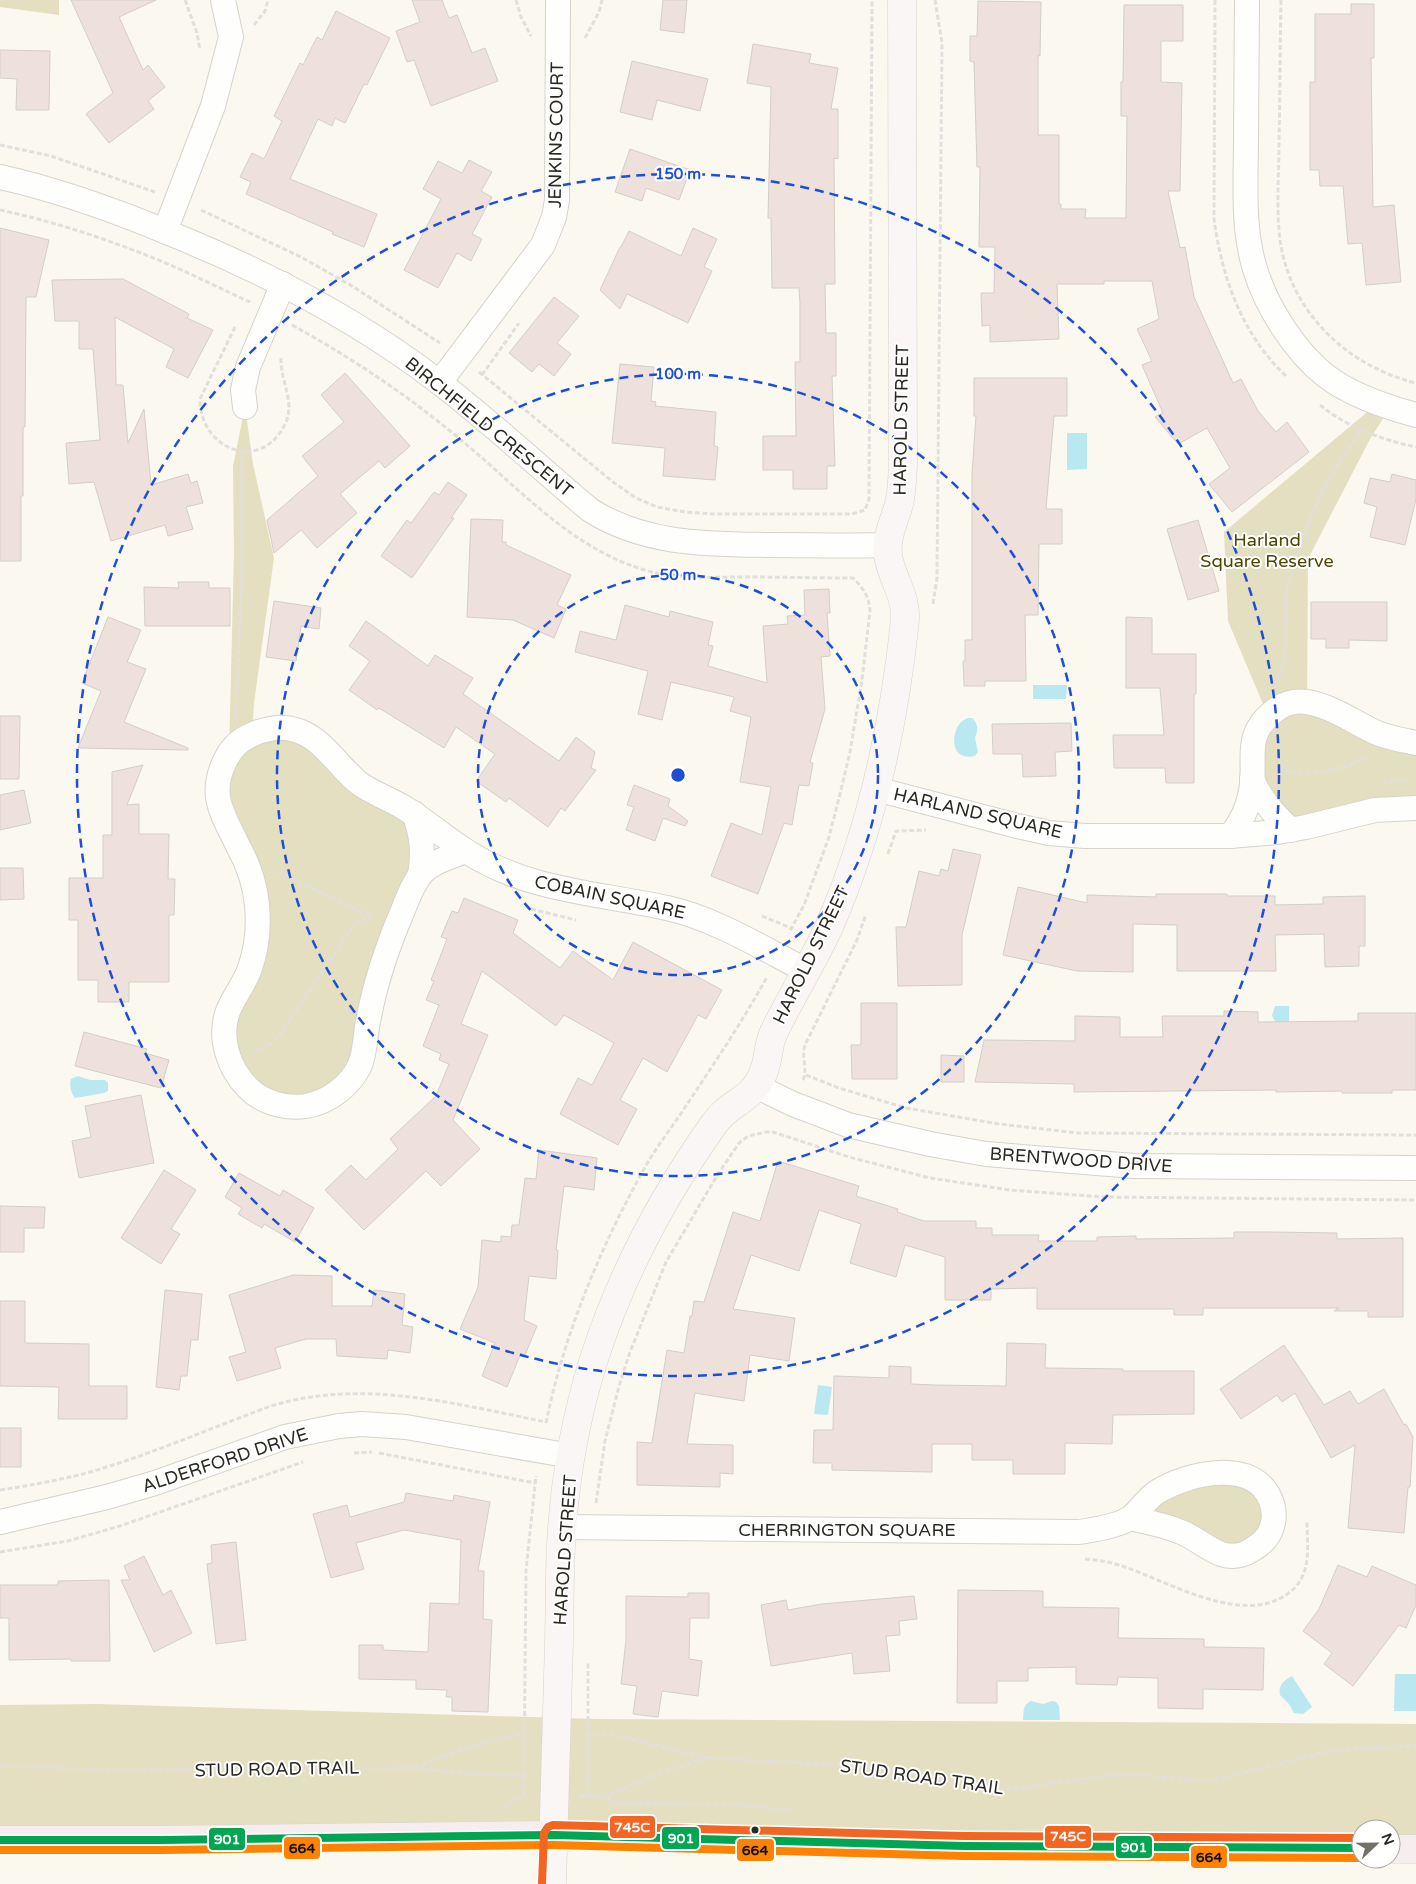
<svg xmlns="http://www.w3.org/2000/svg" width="1416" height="1884" font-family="'Varela Round',sans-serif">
<rect width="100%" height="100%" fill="#faf8ef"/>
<g fill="#e4dfc0">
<path d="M0,0H59V15L0,7Z"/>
<path d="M1378,403L1390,408L1370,439L1308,559L1307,702L1416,743V808L1306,827L1256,790L1268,716L1228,621L1224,532Z"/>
<path d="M245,407L253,464L274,558L254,703L252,734L285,728L421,832L351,1079L288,1107L229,1058L257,939L220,772L229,754L234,552L233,466Z"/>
<path d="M1211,1473L1271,1500L1249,1552L1182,1532L1143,1504Z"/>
<path d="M98,1704L595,1719L1416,1724V1847H1391V1829H1361V1847L0,1835V1705Z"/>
</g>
<g fill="#bae8f1">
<path d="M1067,433H1087V469L1067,470Z"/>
<path d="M1033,685H1067L1066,699H1033Z"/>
<path d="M968,718H972C979,725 978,730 975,738L978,752L975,756C947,763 950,723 968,718Z"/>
<path d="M1275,1006H1289V1037L1274,1025L1275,1021L1272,1016Z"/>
<path d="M78,1076L90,1080H105L108,1083V1091L104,1093L75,1098C71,1094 69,1084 71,1079Z"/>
<path d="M818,1385L832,1387L828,1415L814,1414Z"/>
<path d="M1395,1674H1416V1711H1394Z"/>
<path d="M1292,1676L1312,1707L1303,1714L1294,1713L1289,1704L1280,1695C1278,1684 1284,1681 1292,1676Z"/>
<path d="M1031,1701L1043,1704L1052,1701L1056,1702L1059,1706L1060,1720H1023C1024,1712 1022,1705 1031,1701Z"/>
</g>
<g fill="#eee1dc" stroke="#d3cec9">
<path d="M71,0H156L119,17L143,70L148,65L165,87L148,101L154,109L109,143L86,114L113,93Z"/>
<path d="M412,0H442L449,18L457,15L472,53L485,48L498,81L431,106L414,60L407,62L396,31L420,22Z"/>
<path d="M663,0H687L684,33L660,30Z"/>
<path d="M978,1L1041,2L1040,56L1038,55V135H1059V204H1061V209H1086L1085,218H1126L1127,116H1121V82H1123L1124,5H1183V41H1161V82L1182,83L1180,191H1168L1180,248L1185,247L1194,297L1233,383L1241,379L1258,411L1276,432L1287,422L1309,452L1232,512L1209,484L1230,468L1207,428L1178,444L1155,417L1163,413L1142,365L1152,361L1137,329L1159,319L1152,281H1104V284H1057L1059,339L990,342V325L982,326L981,293H994L995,247H979L980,167H977L974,62L970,61V36H977Z"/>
<path d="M1351,4H1374V58H1371L1373,207L1394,205L1401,282L1366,285L1362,243L1348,244L1343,186H1320L1319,170H1310V82H1315V14H1351Z"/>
<path d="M336,11L390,38L367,85L364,84L345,123L335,118L332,126L318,119L290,179L377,214L364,247L332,234L333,232L246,194L251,182L240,177L252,153L264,159L282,121L274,116L300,63L303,65L317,37L322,40Z"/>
<path d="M753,44L811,54L809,63L838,68L831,109H838V159L834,158L835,284H825L826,333H836V376H832L835,466H827V489H793V470H763V436H796L795,362H800V304L799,288H772L771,218H768L771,87L747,83Z"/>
<path d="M0,50L50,51L49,110H16L17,79L0,78Z"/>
<path d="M632,61L708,79L700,111L657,100L652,120L620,112Z"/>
<path d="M630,149L690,170L679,200L646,188L642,201L615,192Z"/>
<path d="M469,160L492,172L481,191L492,197L472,234L482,239L471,261L457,253L438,288L404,270L441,199L423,189L438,161L462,173Z"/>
<path d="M0,228L49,240L36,297H26L25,427H23V496H21V561H0Z"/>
<path d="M693,228L717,239L704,267L712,271L688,323L627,294L620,309L600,290L620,247H621L629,231L681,256Z"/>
<path d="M123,279L189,314L187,318L213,330L188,378L166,367L174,349L115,317L116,385H123L128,443L144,409L151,485L188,474L191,483L197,481L203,503L186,507L193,529L168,536L165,525L111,541L94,482L69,484L66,443L100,440L93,349H79V321H55L52,280Z"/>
<path d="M554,297L579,316L557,343L571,354L554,376L539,364L532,372L509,353Z"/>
<path d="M620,364L654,367L651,401L656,402L655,406L716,412L714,446L718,447L715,480L663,476L665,448L612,443Z"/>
<path d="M345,373L410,446L385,468L379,461L340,494L357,513L317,548L301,530L274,553L267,520L318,476L302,456L344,422L321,395Z"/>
<path d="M974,378H1067V416H1054L1046,509H1062V544H1039L1038,615H1025L1026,681H985V686H964L963,661H965V640H972V474L976,416H974Z"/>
<path d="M1392,474L1416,480V499L1405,545L1370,537L1377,507L1364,503L1370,478L1390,482Z"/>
<path d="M448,482L467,495L451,518H454L412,578L381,556L407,520L411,523L434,492L439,495Z"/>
<path d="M471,519L503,520L502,542H506V545L571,575L557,605L566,609L554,638L513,620L467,617Z"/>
<path d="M1198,520L1219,591L1188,600L1167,529Z"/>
<path d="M178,582H209V588H230V626H145L144,587L179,588Z"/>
<path d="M829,589L830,613H827L830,656L821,657L825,709L810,762L813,763L809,786L799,785L792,825L784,823L758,894L711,876L731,823L762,835L771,787L740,782L751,717L730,711L734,697L671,682L662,720L638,714L648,671L575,652L580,631L616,640L625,605L669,617L670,611L713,622L708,645L713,646L708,666L767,683L763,626L788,624L787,616L805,615L804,590Z"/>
<path d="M274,601L321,608L319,629L301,626L296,661L266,657Z"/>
<path d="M1311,602H1387V641L1349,640V648H1326V639H1311Z"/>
<path d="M108,617L141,630L127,662L146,669L124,722L188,748V750L78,748L101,691L82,683Z"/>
<path d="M1126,617L1152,618V654H1196V694H1194V783H1166L1165,768H1114L1113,735H1164L1160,688H1126Z"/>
<path d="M366,621L428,666L435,655L473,678L463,694L559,761L576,737L595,752L591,768L596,770L565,811L561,808L548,827L509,798L506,802L476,781L495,754L456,727L444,748L379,708L377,710L349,690L370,661L349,646Z"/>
<path d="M0,716H20L19,779H0Z"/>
<path d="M1071,723L1072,751L1055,752L1056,776L1023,777L1022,754H993L992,724Z"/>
<path d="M143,765L127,805L139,804V834H169L168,879H175L174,915H169V982H129V1002H98V980H78V920H69V878H103V835H112V772Z"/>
<path d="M634,785L670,799L668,806L688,821L685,826L663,818L655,841L626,830L634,807L627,805Z"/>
<path d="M24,790L31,823L0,830V795Z"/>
<path d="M953,849L981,855L962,935V985L898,986L896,927H906L919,871L939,876L941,869L948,871Z"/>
<path d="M0,868H23L24,899L0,900Z"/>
<path d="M1018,887L1087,903V895L1156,897V894H1227V896H1275V905L1323,904V897L1365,896V946H1359V966L1325,967L1324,934L1275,935L1276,971H1177V925L1133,924V972L1077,971L1003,955Z"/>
<path d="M464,898L518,920L513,933L560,968L573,951L613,980L633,942L722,990L706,1019L698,1015L667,1072L643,1058L620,1100L637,1109L618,1145L560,1114L578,1078L592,1085L614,1043L564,1015L556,1026L482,971L461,1024L488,1035L453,1120L480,1149L441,1186L426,1171L364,1230L325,1190L351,1165L366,1180L398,1149L390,1139L436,1096L449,1064L439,1060L441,1054L423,1046L439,1005L426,1000L434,981L431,980L447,939L441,937L452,911L458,913Z"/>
<path d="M861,1003H897V1079H852L851,1045H861Z"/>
<path d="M1224,1011L1258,1012V1022L1358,1021V1013H1416V1090H1392V1093H1342V1091L1276,1092V1090L1074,1092V1084L975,1082L984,1040L1075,1041V1016L1120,1017V1037H1163L1162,1016H1224Z"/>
<path d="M84,1032L147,1049L145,1053L169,1060L161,1088L75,1066Z"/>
<path d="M941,1055L964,1056V1082H941Z"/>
<path d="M141,1095L154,1163L79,1178L72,1141L91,1137L85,1106Z"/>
<path d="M539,1150L597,1158L594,1190L564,1186L556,1250H558L556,1279L529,1276L524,1320L537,1326L525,1355L521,1353L507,1387L482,1376L495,1343L460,1329L478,1287L482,1240L501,1242V1236L511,1237L512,1225H519L525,1178L536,1179Z"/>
<path d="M778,1161L859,1186L856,1196L898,1209L897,1212L924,1221H976V1228H992V1235H1039L1038,1241H1097V1237L1136,1236V1239L1234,1238V1232H1269L1337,1233V1239L1403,1238V1317H1368V1311H1334L1339,1308H1203V1315H1174V1309H1037V1288L991,1289V1300H945V1257L905,1245L896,1277L850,1263L861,1224L819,1210L799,1271L751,1255L733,1309L795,1318L789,1361L750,1355L744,1401L695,1393L687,1444L733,1445V1474L720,1473V1487L637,1485V1442L652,1443L667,1350L684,1353L690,1316H692L694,1301L704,1302L733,1212L760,1221Z"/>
<path d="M164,1170L196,1190L171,1229L180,1234L161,1264L121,1238Z"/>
<path d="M239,1173L280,1196L283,1190L314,1208L295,1242L264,1224L262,1228L238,1214L242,1208L225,1197Z"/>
<path d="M0,1206L45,1207L44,1228H24V1252H0Z"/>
<path d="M293,1275L332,1276V1306H372L374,1290L405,1294L402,1325L413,1327L410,1353L388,1350L387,1359L337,1356L336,1339H306L275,1348L281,1368L237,1381L229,1357L246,1352L229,1295Z"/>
<path d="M165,1290L202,1294L198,1340H191L187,1376H181L179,1390L156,1387Z"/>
<path d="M0,1301H25V1343L89,1344V1386H127V1419H58L59,1387L0,1386Z"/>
<path d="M1007,1343L1046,1344L1045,1368L1123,1369V1371H1194V1414L1113,1415L1112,1444L1065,1443V1474H1013V1460H972V1444H932V1472L832,1470V1463H813L814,1430H833L834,1376L889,1378V1366L911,1367V1384L934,1385L1006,1386Z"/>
<path d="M1284,1345L1324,1405L1350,1391L1358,1404L1384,1389L1404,1425L1406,1424L1413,1437L1410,1487H1408L1404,1533L1348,1528L1355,1445L1331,1458L1295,1393L1282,1402L1277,1395L1241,1419L1220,1389Z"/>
<rect x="0" y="1428" width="21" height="39"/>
<path d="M406,1493L453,1501L454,1495L490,1502L478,1571H484L483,1619L492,1620L488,1712L452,1711V1697H446L447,1690L416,1689V1680L359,1679V1645H383V1650L428,1652L430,1603L459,1604L461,1540L404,1530L356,1543L364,1569L331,1578L313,1514L347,1505L350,1517L404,1502Z"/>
<path d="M236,1542L246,1640L216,1644L207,1564L212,1563L211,1545Z"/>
<path d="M144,1556L163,1595L171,1590L192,1633L154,1652L121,1580H130L124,1566Z"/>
<path d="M1338,1565L1367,1577L1372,1566L1416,1585V1605L1406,1628L1399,1625L1353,1686L1324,1664L1332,1653L1303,1631L1319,1609Z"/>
<path d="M109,1580L110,1661H71V1659L9,1660V1618H0V1585H58V1581Z"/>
<path d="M958,1590L1043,1591V1607L1119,1608L1118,1638L1204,1639V1647L1264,1648L1263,1690L1203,1689V1709L1158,1708V1678L1118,1677L1117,1685L1076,1684V1667L1028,1668V1681H997V1703H957Z"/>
<path d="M688,1593H709V1618H690L689,1659L702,1661L698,1696L662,1691L658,1717L633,1714L637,1686L621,1684L626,1640V1596L688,1597Z"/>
<path d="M914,1596L917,1619L899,1621L900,1635L886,1636L890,1671L854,1674L852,1653L771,1666L761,1605L786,1600L788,1610L822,1604Z"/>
</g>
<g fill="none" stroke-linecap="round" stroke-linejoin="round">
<g stroke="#d5d3cb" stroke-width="26">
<g id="street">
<path d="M1247,0C1247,46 1246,91 1246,137C1246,180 1242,228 1255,269C1266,306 1295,352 1326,376C1351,395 1386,407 1416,415"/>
<path d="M0,177C58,190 114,210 169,233C266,272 357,319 440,383C492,423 540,468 590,510C645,545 708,544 770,545C809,545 849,546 888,545"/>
<path d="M165,231L213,106L231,37L223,0"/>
<path d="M440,382L543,245L554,217L557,200L558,0"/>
<path d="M245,407L243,390L248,367L283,284"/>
<path d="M1252,779C1261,800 1274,815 1291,830"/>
<path d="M876,789L1017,826L1049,833L1085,836H1230L1277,832L1306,827L1375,810L1416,808"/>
<path d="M414,813C422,835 424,852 420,875"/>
<path d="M1230,836C1241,823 1248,808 1251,791C1257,759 1242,736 1274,711C1283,704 1294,700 1306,702C1330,705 1353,722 1375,732C1388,738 1402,740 1416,743"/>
<path d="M465,851C451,857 433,861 422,873C413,883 408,898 403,910C388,945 376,979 369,1017C365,1032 366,1050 360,1065C350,1086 329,1102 306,1106C286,1109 263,1103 248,1088C229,1069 218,1038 228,1011C234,996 245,983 250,968C257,948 259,926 257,905C255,884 248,864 238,846C223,814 208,796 225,761C230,750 238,741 249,736C263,729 281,725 296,730C323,738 339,768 360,784C373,793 389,799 403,807C425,820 445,838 466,851C527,891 599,893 667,908C714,918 764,949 807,971"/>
<path d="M756,1086L793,1104L848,1125L930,1144L986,1154L1134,1166L1416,1168"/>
<path d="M0,1522L107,1497L155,1483L285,1437L339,1426L362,1424L406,1427L571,1456"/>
<path d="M562,1527L1079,1532C1093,1530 1118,1526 1130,1518C1139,1512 1146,1499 1157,1492C1187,1473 1255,1457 1271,1501C1276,1513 1274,1527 1267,1537C1262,1544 1254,1549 1246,1553C1220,1564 1204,1541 1181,1532C1165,1525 1147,1522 1130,1518"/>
</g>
</g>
<g stroke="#d5d3cb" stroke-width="29">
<path id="secondary" d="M552,1884C554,1803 557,1723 559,1642C560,1605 559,1567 562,1529C566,1472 577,1413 594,1359C621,1275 663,1196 714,1124C728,1103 749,1102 761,1078C769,1064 767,1048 773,1034C790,998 812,964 829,927C872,829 894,726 905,620C907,596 891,578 888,555C886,536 894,522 899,504C902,493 902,479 903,467L902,0"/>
</g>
<g stroke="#d7d6d1" stroke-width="29">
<g id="primary">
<path d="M0,1840H161L554,1835L964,1846L1361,1848"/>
<path d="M1391,1849H1416"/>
</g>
</g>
<g stroke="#e0dfdc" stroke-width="3" stroke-dasharray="5 2.5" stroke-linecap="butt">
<path d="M185,0L197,33L200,50"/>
<path d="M516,0L521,17L531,36"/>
<path d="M1215,0L1214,219C1222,278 1242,335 1287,377"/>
<path d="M1281,0C1280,47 1280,94 1279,141C1279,174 1276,208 1280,240C1290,312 1347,366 1416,383"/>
<path d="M254,25L265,11L268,0"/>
<path d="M585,38L599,12L602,0"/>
<path d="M0,145L51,156L155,192"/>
<path d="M0,210C52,221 107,239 156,259C188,272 219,288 250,302"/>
<path d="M201,210L301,257L352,286L440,343"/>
<path d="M292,325C354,359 413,399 467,445C523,492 573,549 645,570C676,580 711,577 743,577C780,577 816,578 853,578C863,588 869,596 870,611L862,680L850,752L840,794L829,837L804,905L789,933"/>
<path d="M235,327L200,399C200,451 263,474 286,422C295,401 280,380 281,358"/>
<path d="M479,372L613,482L636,498L657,507L685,512L714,514H852L865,510L869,499L872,0"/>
<path d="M482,375L519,323"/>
<path d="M1320,405C1347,427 1382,440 1416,447"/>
<path d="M933,604L937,578L942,43L935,0"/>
<path d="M1275,681C1293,659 1281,612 1288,584C1298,545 1313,509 1332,474C1341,459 1352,444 1362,430"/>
<path d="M236,715L242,573V452"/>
<path d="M1276,769C1284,770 1292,773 1300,773C1323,774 1347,767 1367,757"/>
<path d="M1382,783L1395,780L1408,781"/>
<path d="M888,854L896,831L926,830"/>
<path d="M277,872L371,916"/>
<path d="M531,909L576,920"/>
<path d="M762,916L791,928"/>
<path d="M254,1052L270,1044L279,1036L352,928L358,922L372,917"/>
<path d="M806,1075L839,1088L906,1108L999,1124L1078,1133L1416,1135"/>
<path d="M803,1080C808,1070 801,1057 805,1045L857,940L866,914"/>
<path d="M546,1423C564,1334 600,1248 644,1169C655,1149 669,1131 682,1112C711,1068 741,1024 767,977"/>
<path d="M354,1453L372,1452"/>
<path d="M379,1453L535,1483"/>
<path d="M0,1490C27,1486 53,1481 79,1475C143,1458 208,1429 271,1406C361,1378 456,1404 546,1422"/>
<path d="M596,1503L605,1441L619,1386L630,1352L666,1262L718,1174L739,1143L748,1136L766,1132H773L849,1157L930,1178L1010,1190L1103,1197L1416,1200"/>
<path d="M0,1552L68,1541L120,1526L303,1462"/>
<path d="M1085,1559C1098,1560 1110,1562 1122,1566C1167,1581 1233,1621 1279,1599C1290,1593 1298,1587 1303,1575C1310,1559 1307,1539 1307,1522"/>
<path d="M587,1734L612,1735L708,1758"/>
<path d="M0,1766L126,1770L413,1768L473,1774L524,1776V1796H527"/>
<path d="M415,1767L473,1746L524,1733"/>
<path d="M524,1776L526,1570L536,1476"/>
<path d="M609,1795V1803L743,1805L795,1811"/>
<path d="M580,1796L609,1795L665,1771L708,1758L859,1766L920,1775L953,1783L984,1789H1019L1101,1776L1142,1775L1203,1781L1221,1779L1325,1752L1362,1748L1416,1746"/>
<path d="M588,1796V1662"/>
<path d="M504,1808L514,1800L524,1797"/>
</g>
<use href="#street" stroke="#fefefd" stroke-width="24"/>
<use href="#secondary" stroke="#f9f6f5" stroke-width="28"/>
<use href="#primary" stroke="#f6eeee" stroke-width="28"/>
<g stroke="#fff" stroke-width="11">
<path id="bus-1" d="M0,1840H161L554,1835L964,1846L1361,1848"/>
</g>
<g stroke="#fff" stroke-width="11">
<path id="bus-2" d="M0,1850H161L554,1845L964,1856L1361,1858"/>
</g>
<g stroke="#fff" stroke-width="11">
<path id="bus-3" d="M542,1884L544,1833L548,1827L553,1825L964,1836L1361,1838"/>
</g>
<use href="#bus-1" stroke="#00a651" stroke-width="8"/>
<use href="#bus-2" stroke="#ff8200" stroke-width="8"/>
<use href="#bus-3" stroke="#f26522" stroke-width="8"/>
</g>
<g fill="none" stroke="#1d4ed8" stroke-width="2.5" stroke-dasharray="9 6">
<circle cx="678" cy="775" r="200"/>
<circle cx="678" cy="775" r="401"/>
<circle cx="678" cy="775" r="601"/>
</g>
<circle fill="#292821" stroke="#fff" stroke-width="2" cx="755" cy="1830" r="4.5"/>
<g text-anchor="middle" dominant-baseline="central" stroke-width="4" stroke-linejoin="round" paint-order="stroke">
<g font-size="18" fill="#292821" stroke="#fff">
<text transform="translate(556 135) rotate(-89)">JENKINS COURT</text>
<text transform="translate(901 420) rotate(-89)">HAROLD STREET</text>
<text transform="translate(489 427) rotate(39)">BIRCHFIELD CRESCENT</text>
<text transform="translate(978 813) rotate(13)">HARLAND SQUARE</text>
<text transform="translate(610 897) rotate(12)">COBAIN SQUARE</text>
<text transform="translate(811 955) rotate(-64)">HAROLD STREET</text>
<text transform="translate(1081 1160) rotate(4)">BRENTWOOD DRIVE</text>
<text transform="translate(225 1460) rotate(-18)">ALDERFORD DRIVE</text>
<text x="847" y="1530">CHERRINGTON SQUARE</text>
<text transform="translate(565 1550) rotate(-86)">HAROLD STREET</text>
<text transform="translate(277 1769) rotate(-1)">STUD ROAD TRAIL</text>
<text transform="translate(922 1777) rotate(8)">STUD ROAD TRAIL</text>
</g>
<g font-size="18" fill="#4e4400" stroke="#fff">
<text x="1267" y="540">Harland<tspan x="1267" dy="21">Square Reserve</tspan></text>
</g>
</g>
<circle cx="678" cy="775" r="8" fill="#1d4ed8" stroke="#fff" stroke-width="2.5"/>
<g font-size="15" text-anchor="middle" font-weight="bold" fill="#1d4ed8" stroke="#fff" stroke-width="4" stroke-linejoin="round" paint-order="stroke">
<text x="678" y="179">150 m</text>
<text x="678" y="379">100 m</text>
<text x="678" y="580">50 m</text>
</g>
<g stroke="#fff" stroke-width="2">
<rect x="609" y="1815" width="47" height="24" rx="5" fill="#f26522"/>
<rect x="1044" y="1825" width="48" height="24" rx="5" fill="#f26522"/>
<rect x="661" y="1826" width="39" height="24" rx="5" fill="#00a651"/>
<rect x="208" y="1827" width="38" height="24" rx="5" fill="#00a651"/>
<rect x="1115" y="1835" width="38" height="24" rx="5" fill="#00a651"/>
<rect x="283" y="1836" width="38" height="24" rx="5" fill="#ff8200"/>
<rect x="736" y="1838" width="39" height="24" rx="5" fill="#ff8200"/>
<rect x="1190" y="1845" width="38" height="24" rx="5" fill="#ff8200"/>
</g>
<g font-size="14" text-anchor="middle" font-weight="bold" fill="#fff">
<text x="632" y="1832">745C</text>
<text x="1068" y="1841">745C</text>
<text x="681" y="1843">901</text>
<text x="227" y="1844">901</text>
<text x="1134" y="1852">901</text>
</g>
<g font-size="14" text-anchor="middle" font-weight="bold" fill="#111">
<text x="302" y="1853">664</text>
<text x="755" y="1855">664</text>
<text x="1209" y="1862">664</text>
</g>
<g transform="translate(1376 1844) rotate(68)"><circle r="24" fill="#ffffff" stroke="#a9a9a6"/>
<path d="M0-4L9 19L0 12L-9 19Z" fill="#727169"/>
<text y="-8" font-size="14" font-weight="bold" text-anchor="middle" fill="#292821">N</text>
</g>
</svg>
